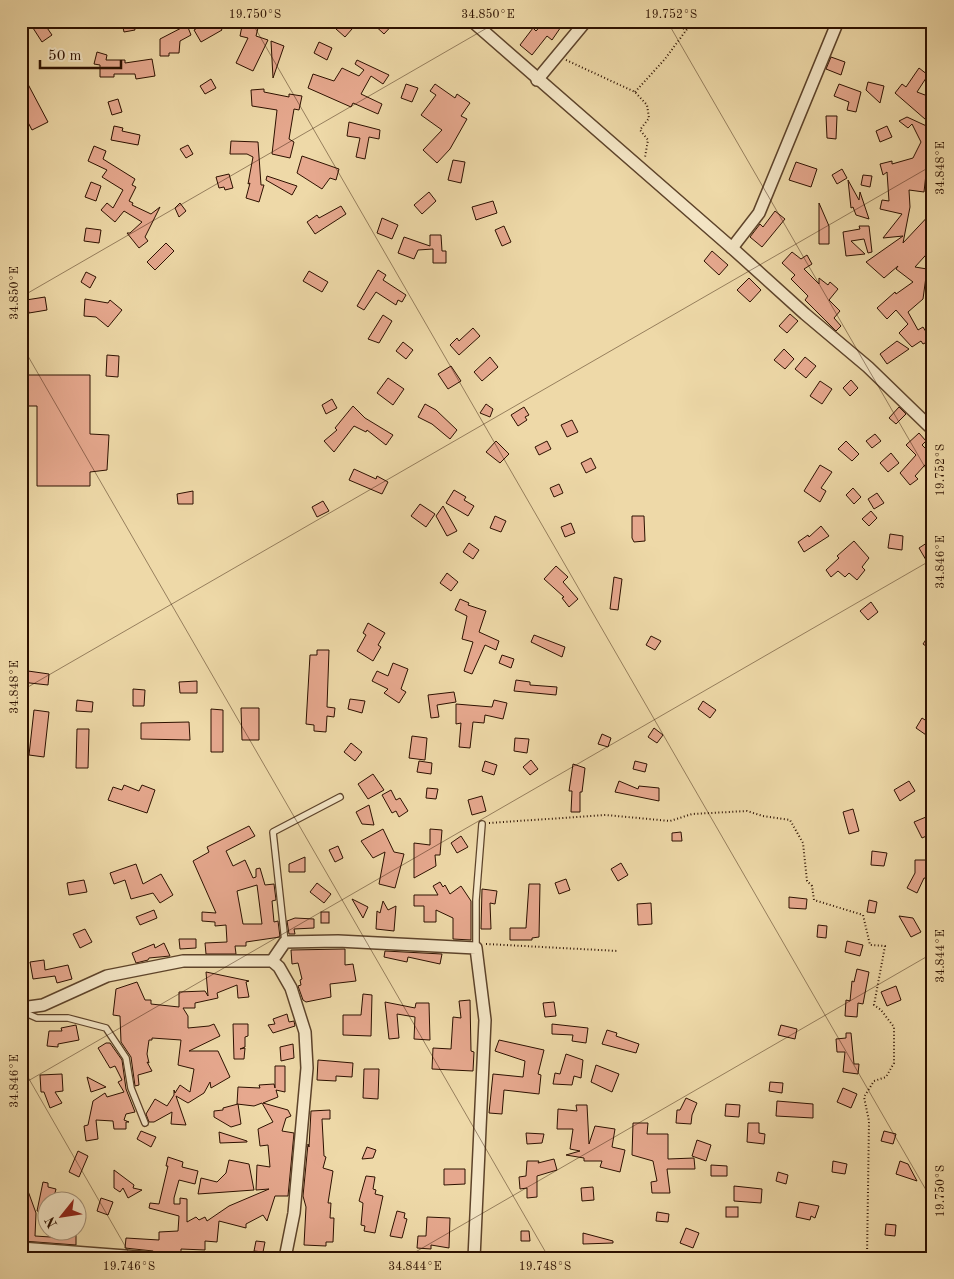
<svg xmlns="http://www.w3.org/2000/svg" width="954" height="1279" font-family="'Old Standard TT',serif">
<rect width="100%" height="100%" fill="#eed9a8"/>
<filter id="stains"><feTurbulence type="fractalNoise" baseFrequency=".004" numOctaves="4"/><feColorMatrix values="0 0 0 0 .2 0 0 0 0 .09 0 0 0 0 .02 0 0 0 .5 -.17"/></filter>
<radialGradient id="worn" r=".72"><stop offset=".6" stop-color="#630" stop-opacity="0"/><stop offset="1" stop-color="#630" stop-opacity=".3"/></radialGradient>
<g fill="#e6a88e" stroke="#2d1100" fill-rule="evenodd">
<path d="M133,21L135,30L124,32L122,23Z"/>
<path d="M209,21H217L222,30L201,42L194,30Z"/>
<path d="M243,21L259,24L256,36L268,40L253,71L236,63L248,38L240,36Z"/>
<path d="M370,21H396L384,34Z"/>
<path d="M545,21H565L552,40L547,36L532,55L520,45L533,28L536,31Z"/>
<path d="M43,22L52,35L42,42L33,28Z"/>
<path d="M344,22L352,29L345,37L336,29Z"/>
<path d="M187,25L191,35L180,41L179,53H169V56H160V39Z"/>
<path d="M271,41L284,46L273,78Z"/>
<path d="M319,42L332,48L327,60L314,53Z"/>
<path d="M97,52L107,55L106,60H125V63L152,59L155,76L136,79L135,74H114V77H100V65L94,64Z"/>
<path d="M831,57L845,62L841,75L826,69Z"/>
<path d="M357,60L389,75L383,84L371,76L361,94L382,104L378,114L353,103L351,107L308,88L313,74L334,81L342,68L359,76L364,70L355,64Z"/>
<path d="M919,68L928,75L917,92L933,98V126L895,93L902,84L906,87Z"/>
<path d="M21,71L48,122L32,130L21,109Z"/>
<path d="M211,79L216,88L205,94L200,86Z"/>
<path d="M868,82L884,86L880,103L866,90Z"/>
<path d="M406,84L418,88L412,102L401,98Z"/>
<path d="M435,84L455,98L457,94L470,103L461,116L467,119L450,149L437,163L423,150L442,130L421,115L436,95L430,91Z"/>
<path d="M839,84L861,92L856,112L847,110L849,102L834,96Z"/>
<path d="M264,89V92L289,97V94L302,96L299,110L294,109L289,139L294,142L290,158L272,154L277,110L252,106L251,90Z"/>
<path d="M118,99L122,112L112,115L108,102Z"/>
<path d="M826,116H837L836,139L827,138Z"/>
<path d="M907,117L933,129V184L926,174L924,192L909,190L910,207L903,243L933,211V247L915,267L927,269L923,299L908,312L918,330L923,327L931,340L923,344L921,341L912,347L899,333L908,324L896,310L887,319L877,308L895,292L896,294L913,282L896,269L898,266L884,278L866,262L903,236L883,238L902,214L880,209L882,200L889,201L887,172L883,175L880,164L892,161V164L913,158L921,142L912,124L908,128L899,121Z"/>
<path d="M349,122L380,130L379,139L369,137L365,159L356,157L360,138L347,136Z"/>
<path d="M114,126L123,128L122,131L140,135L138,145L111,140Z"/>
<path d="M887,126L892,137L880,142L876,131Z"/>
<path d="M231,141L258,142L261,185H264L259,202L246,198L250,183L248,184L253,157L247,154H230Z"/>
<path d="M188,145L193,154L186,158L180,149Z"/>
<path d="M94,146L106,151L103,159L135,179L132,185L136,187L129,201L133,203L132,205L151,214L160,207L145,237L148,241L139,248L127,233H130L142,222L124,211L115,222L101,210L107,203L113,208L123,190L102,177L107,170L88,161Z"/>
<path d="M302,156L339,169L336,180L330,178L322,189L297,173Z"/>
<path d="M453,160L465,162L461,183L448,180Z"/>
<path d="M796,162L817,169L811,187L789,180Z"/>
<path d="M842,169L847,178L837,184L832,175Z"/>
<path d="M229,174L233,188L225,190L224,187L219,188L216,177Z"/>
<path d="M863,175L872,176L870,187L861,185Z"/>
<path d="M267,176L297,186L292,195L266,180Z"/>
<path d="M848,180L859,200L860,192L869,219L856,215L853,207L851,208Z"/>
<path d="M91,182L101,186L96,201L85,197Z"/>
<path d="M429,192L436,201L422,214L414,205Z"/>
<path d="M493,201L497,213L476,220L472,207Z"/>
<path d="M180,203L186,211L179,217L175,208Z"/>
<path d="M819,203L829,226V244H819Z"/>
<path d="M341,206L346,214L315,234L307,222L317,215L319,218Z"/>
<path d="M775,211L785,219L762,247L750,237L760,224L763,227Z"/>
<path d="M382,218L398,225L392,239L377,233Z"/>
<path d="M504,226L511,242L502,246L495,230Z"/>
<path d="M859,226H869L872,252L868,253L864,239L851,241L865,254L846,256L843,232L860,229Z"/>
<path d="M86,228L101,230L99,243L84,241Z"/>
<path d="M430,235H441L442,251H446V263H433V249L418,250L414,259L398,253L404,237L430,246Z"/>
<path d="M166,243L174,251L155,270L147,262Z"/>
<path d="M712,251L728,265L719,275L704,261Z"/>
<path d="M792,252L801,259L807,255L812,264L804,269L819,284V278L828,285L830,282L838,289L829,300L840,311L834,318L841,326L836,331L805,300L808,296L791,279L795,275L782,263Z"/>
<path d="M378,270L386,275L383,280L406,295L402,302L398,300L396,305L376,292L364,310L357,306Z"/>
<path d="M309,271L328,282L322,292L303,281Z"/>
<path d="M86,272L96,277L90,288L81,282Z"/>
<path d="M749,278L761,290L750,302L737,290Z"/>
<path d="M45,297L47,310L29,313L26,300Z"/>
<path d="M85,299L108,303L110,300L122,310L108,327L96,317L84,316Z"/>
<path d="M790,314L798,321L787,333L779,326Z"/>
<path d="M383,315L392,321L379,343L368,339Z"/>
<path d="M473,328L480,336L459,355L450,345L457,338L459,341Z"/>
<path d="M897,341L909,349L887,364L880,354Z"/>
<path d="M403,342L413,350L406,359L396,351Z"/>
<path d="M784,349L794,359L785,369L774,360Z"/>
<path d="M107,355L119,356L118,377L106,376Z"/>
<path d="M490,357L498,367L482,381L474,372Z"/>
<path d="M805,357L816,366L806,378L795,369Z"/>
<path d="M451,366L461,381L448,389L438,374Z"/>
<path d="M21,375H90V434L109,435L107,470L90,472V486H37V406H21Z"/>
<path d="M388,378L404,389L393,405L377,393Z"/>
<path d="M851,380L858,388L850,396L843,388Z"/>
<path d="M820,381L832,389L822,404L810,396Z"/>
<path d="M332,399L337,408L326,414L322,405Z"/>
<path d="M425,404L436,410L457,430L450,439L432,424L418,417Z"/>
<path d="M486,404L493,409L490,417L480,413Z"/>
<path d="M353,406L365,418L393,435L386,445L367,430L366,432L354,426L334,452L324,441L337,430L335,428Z"/>
<path d="M524,407L529,415L525,417L527,420L518,426L511,415Z"/>
<path d="M899,407L906,414L896,424L889,418Z"/>
<path d="M572,420L578,432L567,437L561,425Z"/>
<path d="M919,433L926,441L922,445L933,456L915,476L918,479L910,485L900,473L916,455L906,445Z"/>
<path d="M875,434L881,441L872,448L866,441Z"/>
<path d="M496,441L509,454L500,463L486,452Z"/>
<path d="M547,441L551,449L539,455L535,447Z"/>
<path d="M846,441L859,454L852,461L838,449Z"/>
<path d="M891,453L899,463L888,472L880,463Z"/>
<path d="M591,458L596,468L586,473L581,463Z"/>
<path d="M820,465L832,472L821,488L826,491L820,502L804,491Z"/>
<path d="M354,469L376,479L377,476L388,482L382,494L349,480Z"/>
<path d="M559,484L563,493L554,497L550,488Z"/>
<path d="M853,488L861,497L854,504L846,495Z"/>
<path d="M454,490L466,497L464,500L474,506L468,516L446,503Z"/>
<path d="M193,491V504H178L177,494Z"/>
<path d="M877,493L884,503L874,509L868,499Z"/>
<path d="M323,501L329,511L317,517L312,507Z"/>
<path d="M420,504L435,514L426,527L411,516Z"/>
<path d="M443,506L457,531L447,536L436,516Z"/>
<path d="M871,511L877,518L869,526L862,519Z"/>
<path d="M495,516L506,521L501,532L490,528Z"/>
<path d="M632,516H644L645,541L634,542L632,538Z"/>
<path d="M571,523L575,533L565,537L561,527Z"/>
<path d="M821,526L829,536L804,552L798,542L808,535L809,537Z"/>
<path d="M890,534L903,536L902,550L888,548Z"/>
<path d="M933,539V555L926,560L919,548Z"/>
<path d="M854,541L869,558L862,567L865,570L857,580L849,573L845,577L838,571L831,577L826,570L839,558L837,556Z"/>
<path d="M469,543L479,550L473,559L463,552Z"/>
<path d="M556,566L568,577L563,582L578,599L569,607L562,598L564,597L544,579Z"/>
<path d="M447,573L458,582L451,591L440,583Z"/>
<path d="M614,577L622,579L618,610L610,609Z"/>
<path d="M460,599L469,603L468,605L486,611L479,632L499,641L496,650L485,645L472,674L464,671L473,642L462,639L467,616L455,610Z"/>
<path d="M871,602L878,612L868,620L860,611Z"/>
<path d="M368,623L385,633L378,645L381,647L373,661L357,651L366,635L363,633Z"/>
<path d="M933,629V651L923,644Z"/>
<path d="M534,635L565,647L562,657L531,642Z"/>
<path d="M651,636L661,641L655,650L646,645Z"/>
<path d="M317,650H329L327,707L335,708L334,717L327,716L326,732L314,731V725L306,724L310,655H317Z"/>
<path d="M502,655L514,659L511,668L499,663Z"/>
<path d="M393,663L408,669L401,689L406,692L399,703L384,693L388,689L372,681L377,671L388,676Z"/>
<path d="M21,670L49,674L48,685L21,682Z"/>
<path d="M516,680L530,682V685L557,687L556,695L514,691Z"/>
<path d="M197,681V693H180L179,682Z"/>
<path d="M133,689L145,690L144,706H133Z"/>
<path d="M454,692L456,702L437,705L439,717L431,718L428,695Z"/>
<path d="M350,699L365,701L362,713L348,709Z"/>
<path d="M77,700L93,702L92,712L76,711Z"/>
<path d="M494,700L507,703L503,719L485,715L484,723L473,722L470,748L459,747L461,723L456,724V704L492,707Z"/>
<path d="M703,701L716,710L710,718L698,709Z"/>
<path d="M241,708H259V740H242Z"/>
<path d="M211,709L223,710V752H211Z"/>
<path d="M34,710L49,712L44,757L29,755Z"/>
<path d="M922,718L933,725L929,737L916,728Z"/>
<path d="M189,722L190,740L141,739V723Z"/>
<path d="M654,728L663,735L657,743L648,737Z"/>
<path d="M77,729H89L88,768H76Z"/>
<path d="M602,734L611,738L608,747L598,744Z"/>
<path d="M412,736L427,738L425,760L409,758Z"/>
<path d="M515,738L529,739L527,753L514,751Z"/>
<path d="M351,743L362,752L355,761L344,752Z"/>
<path d="M531,760L538,769L530,775L523,767Z"/>
<path d="M419,761L432,763L431,774L417,772Z"/>
<path d="M485,761L497,765L494,775L482,771Z"/>
<path d="M635,761L647,764L645,772L633,769Z"/>
<path d="M573,764L585,768L582,792H580V812H571L572,791H569Z"/>
<path d="M373,774L384,790L368,799L358,784Z"/>
<path d="M619,781L638,789L639,786L659,788V801L615,792Z"/>
<path d="M909,781L915,791L900,801L894,790Z"/>
<path d="M124,785L139,791L142,785L155,790L147,813L108,800L113,787L122,790Z"/>
<path d="M427,788L438,789L436,799L426,798Z"/>
<path d="M391,790L396,800L400,798L408,811L399,817L396,811L392,813L382,795Z"/>
<path d="M482,796L486,811L472,815L468,800Z"/>
<path d="M369,805L374,825L362,824L356,812Z"/>
<path d="M853,809L859,831L849,834L843,812Z"/>
<path d="M926,817L933,833L922,838L914,822Z"/>
<path d="M249,826L255,836L226,851L233,866L245,860L253,878L256,877V869L260,868L265,885L274,884L276,900L272,901L274,922L278,921L280,937L246,942V946H235L236,954H206L205,943L227,942L226,925L215,926V922L202,921V912L216,913L193,861L209,852L207,847ZM257,885L262,924H243L237,891Z"/>
<path d="M383,829L394,852L404,854L395,888L379,884L385,852L373,858L361,841Z"/>
<path d="M430,829L442,830L440,855H435L436,866L414,878V843L430,845Z"/>
<path d="M681,832L682,841H672V833Z"/>
<path d="M461,836L468,847L457,853L451,843Z"/>
<path d="M338,846L343,858L335,862L329,850Z"/>
<path d="M872,851L887,853L884,866L871,865Z"/>
<path d="M305,857V872H289V864Z"/>
<path d="M915,860H933V879L924,878L917,893L907,888L915,873Z"/>
<path d="M621,863L628,875L618,881L611,869Z"/>
<path d="M136,864L143,884L161,874L173,895L160,903L153,893L131,899L125,880L114,884L110,873Z"/>
<path d="M566,879L570,890L559,894L555,883Z"/>
<path d="M84,880L87,892L69,895L67,883Z"/>
<path d="M440,882L443,887L445,885L450,894L461,886L471,901V940L453,939V918L436,910V922H424V906H414V895H438L433,886Z"/>
<path d="M317,883L331,894L324,903L310,892Z"/>
<path d="M529,884H540L539,937L532,938V940H510V928H526Z"/>
<path d="M482,889L497,891L495,904L490,903L491,929H481Z"/>
<path d="M789,897L807,899L806,909L789,908Z"/>
<path d="M352,899L368,907L363,918Z"/>
<path d="M869,900L877,902L875,913L867,912Z"/>
<path d="M383,901L388,910L396,906L394,931L376,929L377,911L380,913Z"/>
<path d="M651,903L652,924L638,925L637,904Z"/>
<path d="M154,910L157,918L140,925L136,917Z"/>
<rect x="321" y="912" width="8" height="11"/>
<path d="M899,916L913,918L921,932L911,937Z"/>
<path d="M295,918L314,919V928L294,929L295,934H289L287,921Z"/>
<path d="M818,925L827,926L826,938L817,937Z"/>
<path d="M85,929L92,942L80,948L73,934Z"/>
<path d="M179,939H196V948L180,949Z"/>
<path d="M847,941L863,945L860,956L845,952Z"/>
<path d="M164,943L170,956L149,958L148,960L136,963L132,953L154,944L155,948Z"/>
<path d="M345,949V965L353,964L356,981L330,984L331,997L306,1002L303,1000L298,986L301,985L300,980L302,979L298,963L292,964L291,950Z"/>
<path d="M385,951L442,954L440,964L408,957L407,962L384,957Z"/>
<path d="M44,960L45,970L68,965L72,979L57,983L55,976L33,979L30,962Z"/>
<path d="M857,969L869,972L863,1004L858,1003L857,1017L845,1016L846,1000L850,1001L852,981L854,982Z"/>
<path d="M206,972L249,981L246,982L249,997L238,998L237,985L217,993L218,998L195,1003V1008H183L188,1016V1028L209,1026L214,1024L220,1036L189,1051H218L230,1077L211,1088L210,1082L204,1093L188,1103L176,1096L186,1125L171,1124L172,1112L154,1122H149L146,1114L155,1099L167,1106L174,1095V1090L175,1093L180,1085L190,1092L194,1069L178,1065L181,1040L152,1038V1040H149L147,1054L149,1063L147,1062L152,1071L138,1075L139,1085L135,1086L131,1057L121,1042L120,1016L113,1015L116,989L137,982L145,1000H151V1004L179,1007V992L205,991L208,996Z"/>
<path d="M896,986L901,1000L887,1006L881,992Z"/>
<path d="M363,994L372,995L371,1036L343,1035V1015H361Z"/>
<path d="M470,1000L471,1051L474,1052L473,1071L432,1069L433,1048L451,1049L453,1017L461,1018L459,1001Z"/>
<path d="M385,1002L415,1008L416,1003H429L430,1040L414,1039L415,1017L397,1014L399,1038L389,1039Z"/>
<path d="M554,1002L556,1016L545,1017L543,1003Z"/>
<path d="M287,1014L289,1022L294,1021L295,1026L273,1033L268,1025L275,1024L273,1019Z"/>
<path d="M233,1024H248V1036L245,1037V1047L240,1049L245,1048L244,1059H234Z"/>
<path d="M552,1024L588,1028L586,1043L572,1041L573,1035L552,1034Z"/>
<path d="M76,1025L79,1040L58,1044V1047L47,1046L49,1031H62L61,1028Z"/>
<path d="M781,1025L797,1029L795,1039L778,1035Z"/>
<path d="M607,1030L617,1033L616,1036L639,1044L636,1053L602,1044Z"/>
<path d="M846,1033H851L854,1064H859L858,1074L843,1072L845,1052H837L836,1039L846,1038Z"/>
<path d="M499,1040L544,1050L538,1074L541,1075L539,1094L504,1090L502,1114L489,1113L493,1074L523,1077L525,1061L495,1051Z"/>
<path d="M106,1043H110L122,1060L126,1089L135,1112L126,1114L124,1120L129,1122H126V1129H114L113,1121L96,1120L98,1139L86,1141L84,1126L88,1125L93,1101L105,1093L107,1097L124,1092L118,1082L122,1080L115,1066L110,1068L98,1048Z"/>
<path d="M293,1044L294,1058L281,1061L280,1047Z"/>
<path d="M566,1054L583,1060L581,1078L574,1076L572,1085L553,1084L555,1073L560,1074Z"/>
<path d="M318,1060L353,1063L352,1077L336,1076V1081L317,1080Z"/>
<path d="M596,1065L619,1074L612,1092L591,1082Z"/>
<path d="M275,1066H285V1092L276,1090L278,1097L263,1103L288,1110L291,1116L286,1118L282,1131L294,1133L288,1196H275L267,1221L263,1215L246,1224V1228L219,1221L217,1242L205,1241V1250L181,1249V1258L159,1256L153,1251L125,1248L126,1238L159,1240V1232L178,1231L179,1216L149,1208L150,1203L159,1204L168,1166H166L168,1157L183,1162L182,1167L198,1171L195,1184L179,1180L174,1198V1204H180V1198L187,1199V1222L196,1217L199,1220L205,1217L207,1221L229,1206L269,1189L256,1190L257,1165L270,1167L268,1145L260,1146L258,1129L273,1122L262,1103L254,1106L237,1104L238,1087L260,1088L259,1085L274,1084L275,1088Z"/>
<path d="M364,1069H379L378,1099L363,1098Z"/>
<path d="M62,1074L63,1091L55,1092L62,1103L50,1108L44,1092H41L40,1075Z"/>
<path d="M87,1077L106,1087L91,1092Z"/>
<path d="M770,1082L783,1083L782,1093L769,1091Z"/>
<path d="M843,1088L857,1094L851,1108L837,1102Z"/>
<path d="M686,1098L697,1103L692,1115L691,1124L676,1123L677,1110H680Z"/>
<path d="M777,1101L813,1104V1118L776,1116Z"/>
<path d="M238,1104L241,1124L231,1127L214,1117V1111L223,1110V1108Z"/>
<path d="M726,1104L740,1105L739,1117L725,1116Z"/>
<path d="M576,1105H587L589,1144L595,1126L615,1129L612,1147L625,1150L620,1172L600,1167L602,1161H584V1158L566,1155L580,1151L570,1149L573,1129H557L558,1109L577,1111Z"/>
<path d="M330,1110V1119H322L324,1156L326,1157L323,1168L333,1171L328,1203H331L330,1218H334L333,1242H326V1246L304,1245L306,1207L303,1196L308,1144L309,1147L311,1111Z"/>
<path d="M633,1123H648L647,1134H668V1159L694,1158L695,1169H667L670,1193H652L651,1182L657,1181L653,1161L632,1155Z"/>
<path d="M748,1123H759V1133L765,1134L764,1144L747,1142Z"/>
<path d="M141,1131L156,1137L151,1147L137,1139Z"/>
<path d="M884,1131L896,1134L893,1144L881,1141Z"/>
<path d="M219,1132L247,1141V1142L220,1143Z"/>
<path d="M526,1133L544,1134L542,1143L527,1144Z"/>
<path d="M697,1140L711,1145L706,1161L692,1156Z"/>
<path d="M367,1147L376,1150L373,1158L362,1159Z"/>
<path d="M78,1151L88,1156L79,1177L69,1172Z"/>
<path d="M554,1159L557,1170L537,1176V1197L527,1198V1188L520,1189L519,1177L526,1176L527,1161H539L538,1163Z"/>
<path d="M229,1160L249,1164L254,1190L198,1194L201,1178L217,1182L226,1173Z"/>
<path d="M833,1161L847,1164L845,1174L832,1172Z"/>
<path d="M900,1161L908,1164L917,1181L896,1174Z"/>
<path d="M711,1165L727,1166V1176H711Z"/>
<path d="M444,1169H465V1184L444,1185Z"/>
<path d="M114,1170L134,1185L133,1188L142,1190L128,1198L123,1188L120,1192L114,1188Z"/>
<path d="M778,1172L788,1175L786,1184L776,1181Z"/>
<path d="M366,1176L375,1177L373,1189L376,1190L375,1194L383,1196L375,1233L364,1231L365,1226L361,1225L363,1203L359,1201Z"/>
<path d="M24,1180L36,1213L35,1236L66,1238V1232H76V1245L23,1241Z"/>
<path d="M43,1182L48,1183V1187L56,1189L53,1201L47,1200L46,1212L37,1211Z"/>
<path d="M734,1186L762,1189L761,1203L734,1201Z"/>
<path d="M593,1187L594,1200L582,1201L581,1188Z"/>
<path d="M101,1198L113,1202L108,1215L97,1211Z"/>
<path d="M799,1202L819,1206L815,1218L811,1216L810,1220L796,1217Z"/>
<rect x="726" y="1207" width="12" height="10"/>
<path d="M397,1211L405,1213L404,1218L407,1219L402,1238L390,1236Z"/>
<path d="M657,1212L669,1214L668,1222L656,1221Z"/>
<path d="M427,1217L450,1218L449,1248L431,1245V1249L417,1248L418,1236H426Z"/>
<path d="M886,1224L896,1225L895,1236L885,1235Z"/>
<path d="M686,1228L699,1233L693,1248L680,1243Z"/>
<path d="M521,1231H529L530,1241H521Z"/>
<path d="M583,1233L613,1241V1243L583,1244Z"/>
<path d="M256,1241L265,1242L263,1252L254,1251Z"/>
</g>
<g fill="none" stroke-linecap="round" stroke-linejoin="round">
<g stroke="#5d432a" stroke-width="8">
<g id="lane">
<path d="M285,942L273,832L340,797"/>
<path d="M476,948V900L482,824"/>
<path d="M21,1011L37,1018H68L106,1028L126,1058L131,1088L145,1123"/>
</g>
</g>
<g stroke="#5d432a" stroke-width="14">
<g id="street">
<path d="M472,21L732,248L805,314L868,367L933,430"/>
<path d="M537,80L586,21"/>
<path d="M732,248L759,213L838,21"/>
<path d="M272,961L285,942L338,941L476,948L485,1020L474,1258"/>
<path d="M21,1008L43,1005L107,976L183,961H272L279,967L291,988L305,1032L307,1068L294,1213L285,1258"/>
<path d="M21,1248L152,1258"/>
</g>
</g>
<g stroke="#2d1100" stroke-width="2" stroke-dasharray="1 2.5" stroke-linecap="butt">
<path d="M676,21L686,31"/>
<path d="M566,60L635,92L647,105L649,118L640,130L648,140L645,157"/>
<path d="M635,92L665,59L693,21"/>
<path d="M489,823L606,815L670,821L692,814L747,811L763,816L790,820L803,843L807,881L812,886L814,900L863,915L870,945L885,946L874,1005L881,1010L894,1027V1063L886,1077L874,1081L864,1097L869,1121L867,1258"/>
<path d="M486,944L618,951"/>
</g>
<use href="#lane" stroke="#f4e6c6" stroke-width="5.5"/>
<use href="#street" stroke="#f4e6c6" stroke-width="11"/>
</g>
<path fill="none" stroke="#2d1100" stroke-width="1" stroke-opacity="0.45" d="M251,21L933,1202M667,21L933,481M21,297L499,21M21,344L549,1258M21,691L933,165M21,1065L132,1258M21,1085L933,559M405,1258L933,953"/>
<rect width="954" height="1279" fill="none" stroke="#eed9a8" stroke-width="55"/>
<g transform="translate(62 1216) rotate(240)"><circle r="24" fill="#f4e6c6" stroke="#a49177"/>
<path d="M0-4L9 19L0 12L-9 19Z" fill="#8f2418"/>
<text y="-8" font-size="14" font-weight="bold" text-anchor="middle" fill="#2d1100">N</text>
</g>
<path d="M40 60v8h81v-8" fill="none" stroke="#2d1100" stroke-width="2.5"/>
<text x="48" y="60" font-size="15" fill="#2d1100" stroke="#f4e6c6" stroke-width="4" paint-order="stroke">50 m</text>
<rect x="28" y="28" width="898" height="1224" fill="none" stroke="#2d1100" stroke-width="2"/>
<g font-size="12" text-anchor="middle" fill="#2d1100">
<text x="255" y="18">19.750°S</text>
<text x="488" y="18">34.850°E</text>
<text x="671" y="18">19.752°S</text>
<text transform="translate(940 168) rotate(-90)" y="4">34.848°E</text>
<text transform="translate(14 293) rotate(-90)" y="4">34.850°E</text>
<text transform="translate(940 470) rotate(-90)" y="4">19.752°S</text>
<text transform="translate(940 562) rotate(-90)" y="4">34.846°E</text>
<text transform="translate(14 687) rotate(-90)" y="4">34.848°E</text>
<text transform="translate(940 956) rotate(-90)" y="4">34.844°E</text>
<text transform="translate(14 1081) rotate(-90)" y="4">34.846°E</text>
<text transform="translate(940 1191) rotate(-90)" y="4">19.750°S</text>
<text x="129" y="1270">19.746°S</text>
<text x="415" y="1270">34.844°E</text>
<text x="545" y="1270">19.748°S</text>
</g>
<rect width="100%" height="100%" filter="url(#stains)"/>
<rect width="100%" height="100%" fill="url(#worn)"/>
</svg>
